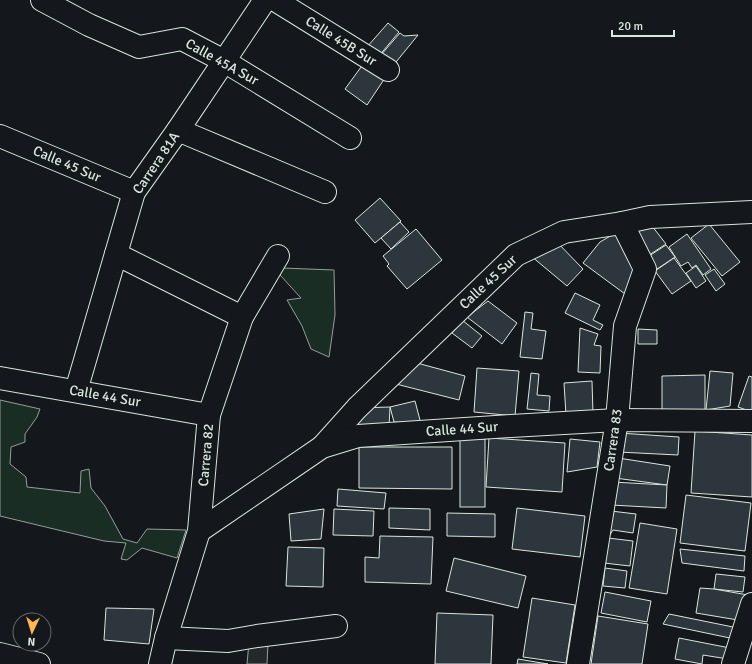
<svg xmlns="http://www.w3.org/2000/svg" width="752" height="664" font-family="Signika,sans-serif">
<rect width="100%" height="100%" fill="#14181c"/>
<g fill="#1a2d24" stroke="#939e99">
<path d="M282,268L334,270L335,315L329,357L311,349L302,326L287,300L301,298L280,275Z"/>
<path d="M0,400L40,409L37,417L25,434V442L11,447L10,464L26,477L27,487L80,493L81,471L89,469L91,488L105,506L123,539L137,543L147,529L186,530L177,558L142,548L127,560L121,559L126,543L104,541L0,516Z"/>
</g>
<path fill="#24282b" stroke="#939e99" d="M249,642L268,643L267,664H247Z"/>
<g fill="#2c363c" stroke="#d8e6dc">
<path d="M388,23L399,32L378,57L367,47Z"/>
<path d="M400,33L404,36L418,35L392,67L380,56Z"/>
<path d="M364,63L385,78L367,105L345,89Z"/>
<path d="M380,198L401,221L375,243L355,220Z"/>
<path d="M400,222L409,232L391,249L381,238Z"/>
<path d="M709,224L740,262L722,276L691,238Z"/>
<path d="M652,226L666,244L646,257L628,228Z"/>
<path d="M416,229L442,260L407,289L387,266L389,264L383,256Z"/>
<path d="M619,231L639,275L625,294L583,263L600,242Z"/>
<path d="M687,234L711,269L703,275L696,265L692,268L688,262L681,266L669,247Z"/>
<path d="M554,239L583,269L567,286L531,256Z"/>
<path d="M666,245L675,257L654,271L646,258Z"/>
<path d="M674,258L691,281L672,294L655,271Z"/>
<path d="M696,266L706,281L696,288L686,273Z"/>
<path d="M714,269L725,284L716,291L705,275Z"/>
<path d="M575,293L600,305L593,320L603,325L600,330L565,313Z"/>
<path d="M488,301L517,323L502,344L467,317Z"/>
<path d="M525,312L533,313L531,329L546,331L542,359L520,357Z"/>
<path d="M462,320L482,336L472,348L452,333Z"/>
<path d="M580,328L598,334L594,345L601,346L600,373L578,372Z"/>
<path d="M638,329L657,330V344H638Z"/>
<path d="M417,363L465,376L459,400L396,384Z"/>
<path d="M477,368L519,371L515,416L474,412Z"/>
<path d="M710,371L733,373L730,406L706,410Z"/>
<path d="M531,373L539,374L537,395L550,396L549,411L527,409Z"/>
<path d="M705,375V410L662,411V376Z"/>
<path d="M749,376L752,377V412L738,407Z"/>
<path d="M592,381L593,414L566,415L564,383Z"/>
<path d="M415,401L421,424L394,422L390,407Z"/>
<path d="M390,407L389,427L359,430L357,408Z"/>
<path d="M695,431L752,435V497L691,493Z"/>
<path d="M619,433L679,437L678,455L618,452Z"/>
<path d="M489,438L565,443L562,492L486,487Z"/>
<rect x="460" y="439" width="25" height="68"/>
<path d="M570,439L600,442L597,467L567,472Z"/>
<path d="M359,447H452V489L359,488Z"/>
<path d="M618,458L670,466L667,485L615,478Z"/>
<path d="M612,482L667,485L666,508L611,505Z"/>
<path d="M338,489L386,493L384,509L337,506Z"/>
<path d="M686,495L751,503L745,551L680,543Z"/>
<path d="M389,508L430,509V530L389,528Z"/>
<path d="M517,508L585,516L580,557L512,549Z"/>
<path d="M324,509L321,539L291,541L289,514Z"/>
<path d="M334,509L374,511L373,536L333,535Z"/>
<path d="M611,511L636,514L633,533L613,530L608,538L633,541L630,566L604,563Z"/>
<path d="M447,513L495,514V537L447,536Z"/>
<path d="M640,523L677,529L667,594L629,588Z"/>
<path d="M380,536L433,537L431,584L365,582V557L379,558Z"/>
<path d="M288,547L324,548L323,587L286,586Z"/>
<path d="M680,549L745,556L744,571L682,563Z"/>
<path d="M454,558L526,576L518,608L446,591Z"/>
<path d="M605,568L627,571L625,588L603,586Z"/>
<path d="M716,574L745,577L743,592L714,589Z"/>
<path d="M700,588L714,589L748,595L744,621L696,613Z"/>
<path d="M605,592L651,601L647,622L601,613Z"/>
<path d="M532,598L575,605L566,663L523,657Z"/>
<path d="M106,608L154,609L149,644L104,640Z"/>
<path d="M437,613L493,615L491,664H435Z"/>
<path d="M669,614L733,627L730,638L663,624Z"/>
<path d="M598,616L648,624L642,664H591Z"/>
<path d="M679,638L730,648L728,659L703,655L702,664L675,659Z"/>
<path d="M518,659L548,664H517Z"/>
</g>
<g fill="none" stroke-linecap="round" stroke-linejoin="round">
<g stroke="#d8e6dc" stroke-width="24">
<g id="minor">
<path d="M42,0L89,25L139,47L182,39L224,61L350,138"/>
<path d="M275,0L388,70"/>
<path d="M178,130L325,192"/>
<path d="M0,136L134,192"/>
<path d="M116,254L242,317"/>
<path d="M0,378L209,415"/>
<path d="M76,391L134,192L178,130L265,0"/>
<path d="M322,447L357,408L516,255L564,232L622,223L650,217L752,212"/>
<path d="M199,531L322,447L358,436L511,426L617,420L752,421"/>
<path d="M166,638L228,641L257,636L336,626"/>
<path d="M0,654L39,664"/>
<path d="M160,664L166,638L199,531L209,415L242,317L278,256"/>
<path d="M578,664L617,420L625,326L645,269L622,223"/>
<path d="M733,664L752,604"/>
</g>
</g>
<use href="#minor" stroke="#14181c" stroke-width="22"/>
</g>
<g text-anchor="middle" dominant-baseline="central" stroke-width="3" stroke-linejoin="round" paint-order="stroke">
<g font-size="14" fill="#d8e6dc" stroke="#14181c">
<text transform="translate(341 41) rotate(32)">Calle 45B Sur</text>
<text transform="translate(222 62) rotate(29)">Calle 45A Sur</text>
<text transform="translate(156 163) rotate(-56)">Carrera 81A</text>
<text transform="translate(67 164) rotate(23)">Calle 45 Sur</text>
<text transform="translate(488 282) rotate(-43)">Calle 45 Sur</text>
<text transform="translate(105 396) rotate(10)">Calle 44 Sur</text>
<text transform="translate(462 429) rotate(-4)">Calle 44 Sur</text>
<text transform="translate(613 440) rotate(-82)">Carrera 83</text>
<text transform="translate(206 455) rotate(-85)">Carrera 82</text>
</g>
</g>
<g transform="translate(32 632) rotate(184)"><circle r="19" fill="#14181c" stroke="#626a69"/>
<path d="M0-3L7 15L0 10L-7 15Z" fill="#ffb74d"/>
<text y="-6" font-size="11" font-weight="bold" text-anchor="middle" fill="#d8e6dc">N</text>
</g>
<path d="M612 30v6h62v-6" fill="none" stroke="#d8e6dc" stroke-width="2"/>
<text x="618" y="30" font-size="12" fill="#d8e6dc" stroke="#14181c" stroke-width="3" paint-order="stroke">20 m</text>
</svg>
